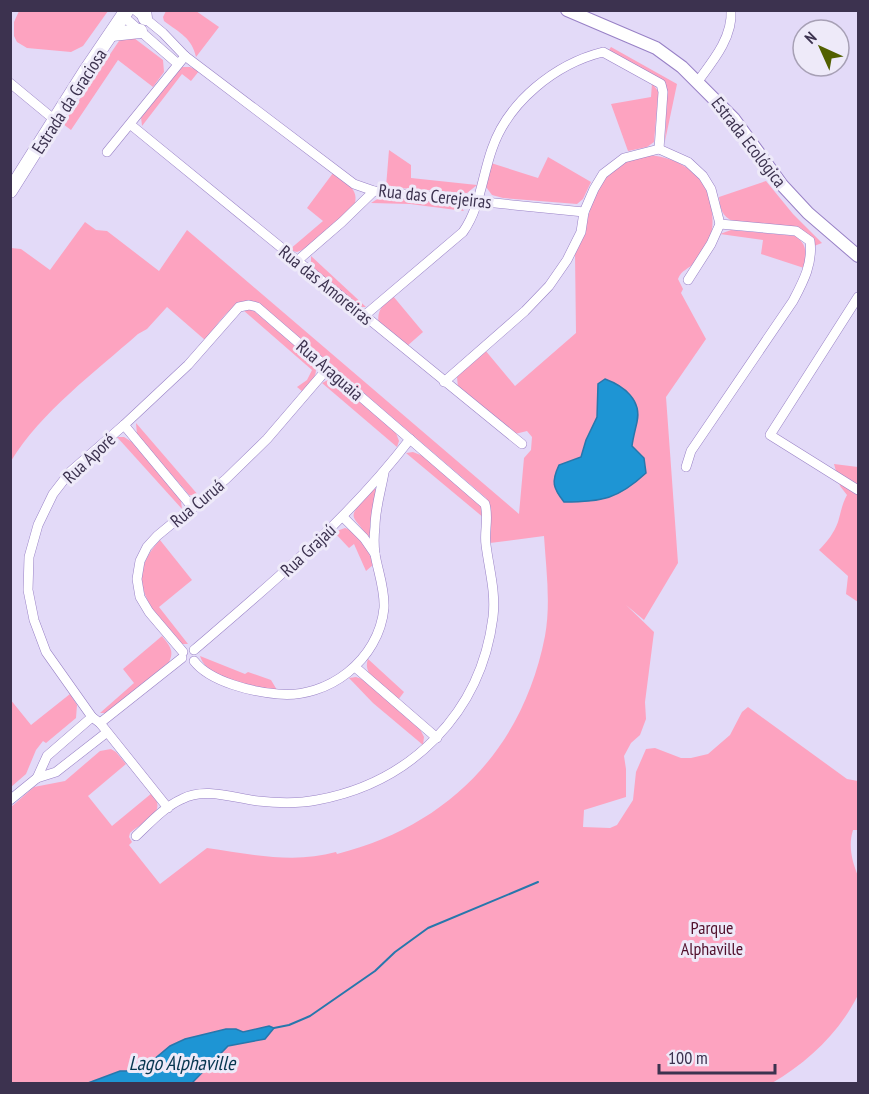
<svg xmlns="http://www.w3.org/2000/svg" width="869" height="1094" font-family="'PT Sans Narrow',sans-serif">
<rect width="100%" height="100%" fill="#e3daf8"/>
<g fill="#fda3c0">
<path d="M19,11V10L108,11L83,46L71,52L27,48L17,42L14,36V22Z"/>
<path d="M166,11H196L219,27L196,57C192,38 180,33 164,21L163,17Z"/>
<path d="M121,38H134L163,60L164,72L153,87L118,60L71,130L63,124Z"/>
<path d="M611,47L677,84L665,141L667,91L609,50Z"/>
<path d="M181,67H190L199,71L191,81L182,74L142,126L141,117Z"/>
<path d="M652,83L658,91V96L654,142L647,147L628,151L611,104L651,97Z"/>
<path d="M389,150L411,165V178L477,185L467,193L386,187Z"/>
<path d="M647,155C681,157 710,177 712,213C713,221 713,232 709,240C705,247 700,257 694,263C689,269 681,270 678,279L683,289L681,293L706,339L666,397L678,563L644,620L626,605L654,632L645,702L646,719L640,735L631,743L624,756L626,769V797L584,810L583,827L610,828L617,825L633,800L636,772L646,749L655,748L681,758H691L708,754L730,735L742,712L748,707L847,779L858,781V830H853C848,846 852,861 858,876V995C839,1033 808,1062 772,1083H11V807L34,787L65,781L100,751L111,749L116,752L126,764L88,796L112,826L152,793C169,814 142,822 130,833L129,837L132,842L129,845L160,884L207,848C249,854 294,864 336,852L337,854C448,826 523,749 545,636C551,603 546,568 544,536L490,543L491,509L486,498L265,308C238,288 220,322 205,340L167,307L147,329L138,334C95,372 41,412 11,461V248L21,249L50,270L85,222L96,230L107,231L159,271L187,230L519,514L524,458L531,450L532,437L527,431L515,434L458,388L457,377L485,350L515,386L576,333L575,253L583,236L592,202L603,179L625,162Z"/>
<path d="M548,157L591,182L583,199L577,204L503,198L492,195L486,187L491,163L538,178Z"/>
<path d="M333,173C344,181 361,189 354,206L307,248L297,252L289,250L323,221L307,208Z"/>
<path d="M766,181L793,214L822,243L814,246L808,237L733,221C722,217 720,208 719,197Z"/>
<path d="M384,195L457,203L464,211L410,204L371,203Z"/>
<path d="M731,230L796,236C808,246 806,253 804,268L761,254L763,240L720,234Z"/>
<path d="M311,256L366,307H360L311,268Z"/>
<path d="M393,296L423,332L406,347L379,324C376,310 384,304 393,296Z"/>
<path d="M248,309L254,311L314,362C320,375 311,382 303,392L297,387L307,380L312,370L243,310Z"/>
<path d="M330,379L336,381L396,433L399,441L397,447L322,383Z"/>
<path d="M136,423L199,496L189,495L185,490L137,435Z"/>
<path d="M117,437H124L132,442L179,496L181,501L182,509Z"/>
<path d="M413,452L423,456L481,506L484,518L406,453Z"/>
<path d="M834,464L858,467V602L846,594L848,576L819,550C827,542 834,533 838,522C841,512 842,504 847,495L840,486Z"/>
<path d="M373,489H376L372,544C353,510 342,524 373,489Z"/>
<path d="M345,528C360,533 368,551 374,564L366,571L354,544L349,548L334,532Z"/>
<path d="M160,540L192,580L159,607L188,644H182L177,640C150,608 123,579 160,540Z"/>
<path d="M162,636C169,645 175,651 169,662L107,713H100L134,683L123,669Z"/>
<path d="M200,656L245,674L248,672L271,680L277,690C255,687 206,679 200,656Z"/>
<path d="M368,659L404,692L398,700C387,690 361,676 368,659Z"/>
<path d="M356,677L362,679L420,729L424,737L423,745L373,703L349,678Z"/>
<path d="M70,694L77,705L76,718L46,743L43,741L36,750L26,774L11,787L10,699L31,725Z"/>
</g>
<g fill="#1e95d4" stroke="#2777ac" stroke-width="1.5">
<path d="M605,379C624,386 642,400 637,422C635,431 633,438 632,446L644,458L646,473C618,499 602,502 564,502C553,488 551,482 559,465L581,457L586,440L597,417L598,384Z"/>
<path d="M269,1026L274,1028L265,1039L228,1046L192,1083H88L120,1071H140L170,1046L185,1039L226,1029H236L243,1032Z"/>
</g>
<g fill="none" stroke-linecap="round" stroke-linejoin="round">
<path stroke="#2777ac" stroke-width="2" d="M274,1028L289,1025L310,1016L375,971L395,952L428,928L538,882"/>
<g stroke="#9881c6" stroke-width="10">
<g id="minor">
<path d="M135,10L163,33L185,56L354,184L374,191L584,212"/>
<path d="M123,16L178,64"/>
<path d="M698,81C713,61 733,37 731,10"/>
<path d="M10,83L56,121"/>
<path d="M131,125L522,444"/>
<path d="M107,152L185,56"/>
<path d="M297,261L342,222L374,191"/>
<path d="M688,280L711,244L720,224"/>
<path d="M858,297L770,435L858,490"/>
<path d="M364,316L463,232C480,208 482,177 492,149C508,102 555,64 603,52L661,84L663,92L659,149"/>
<path d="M444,382L525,311L549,286L567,260L581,232L584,212L594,189L603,174L624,158L659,149L688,162L703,176L711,189L720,224L796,231L810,241C813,264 803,282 793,301L691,451L686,467"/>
<path d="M124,425L193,508"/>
<path d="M343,517L364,538L375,554"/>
<path d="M194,650C271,584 348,520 410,439"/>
<path d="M183,652L149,612L140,597L137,579L140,561L147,547L157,536L226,479L267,439L328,368"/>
<path d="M194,661C210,682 253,692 278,694C328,699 379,660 384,608C385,589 378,572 375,554C374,546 374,535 375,527C375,509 381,490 384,473"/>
<path d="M355,667L437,738"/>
<path d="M100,723L182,658"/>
<path d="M37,778L47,756L92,717"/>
<path d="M10,800L37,778L56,772L106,733"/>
<path d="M136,836C150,823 164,807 182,799C205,787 233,798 258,801C277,803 297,804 317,800C411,783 481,713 493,617C496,592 489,569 486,545C484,531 489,518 485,504L257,307L249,305L239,307L188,365L124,425L70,472L53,494L38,525L29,557L28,590L34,620L46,652L92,717L100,723L168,808"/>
</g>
</g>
<g stroke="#9881c6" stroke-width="14">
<path id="tertiary" d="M567,10L656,48L682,67L734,119L782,185L808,213L858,256"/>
</g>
<g stroke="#9881c6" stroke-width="15">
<g id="secondary">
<path d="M144,10L145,18"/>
<path d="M112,34L140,31"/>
<path d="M10,191L85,72L127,10"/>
</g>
</g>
<use href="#minor" stroke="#fff" stroke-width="9"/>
<use href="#tertiary" stroke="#fff" stroke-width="12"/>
<use href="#secondary" stroke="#fff" stroke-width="14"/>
</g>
<g text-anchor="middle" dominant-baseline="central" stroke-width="6" stroke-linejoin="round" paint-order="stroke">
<g font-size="18" fill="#3c324f" stroke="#eeeaf9">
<text transform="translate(69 101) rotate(-57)">Estrada da Graciosa</text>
<text transform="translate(749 142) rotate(52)">Estrada Ecológica</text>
<text transform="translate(435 196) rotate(6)">Rua das Cerejeiras</text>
<text transform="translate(326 285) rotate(39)">Rua das Amoreiras</text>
<text transform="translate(330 370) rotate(41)">Rua Araguaia</text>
<text transform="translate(89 458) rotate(-43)">Rua Aporé</text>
<text transform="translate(197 503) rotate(-40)">Rua Curuá</text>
<text transform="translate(308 550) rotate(-43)">Rua Grajaú</text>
</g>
<g font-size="18" fill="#51102c" stroke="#eeeaf9">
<text x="712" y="927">Parque<tspan x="712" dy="21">Alphaville</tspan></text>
</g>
<g font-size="20" font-style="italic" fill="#073650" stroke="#eeeaf9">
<text x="182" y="1063">Lago Alphaville</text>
</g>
</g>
<rect width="869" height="1094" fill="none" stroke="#3c324f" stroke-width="24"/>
<g transform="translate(821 48) rotate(315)"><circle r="28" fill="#eeeaf9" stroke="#a7a0b5" stroke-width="1.5"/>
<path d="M0-4.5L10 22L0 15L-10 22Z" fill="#526000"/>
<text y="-9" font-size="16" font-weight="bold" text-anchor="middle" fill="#3c324f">N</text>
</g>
<path d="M659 1064v9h116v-9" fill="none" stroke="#3c324f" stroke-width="3"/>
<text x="668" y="1064" font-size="18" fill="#3c324f" stroke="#eeeaf9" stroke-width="4.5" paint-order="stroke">100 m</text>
</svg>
